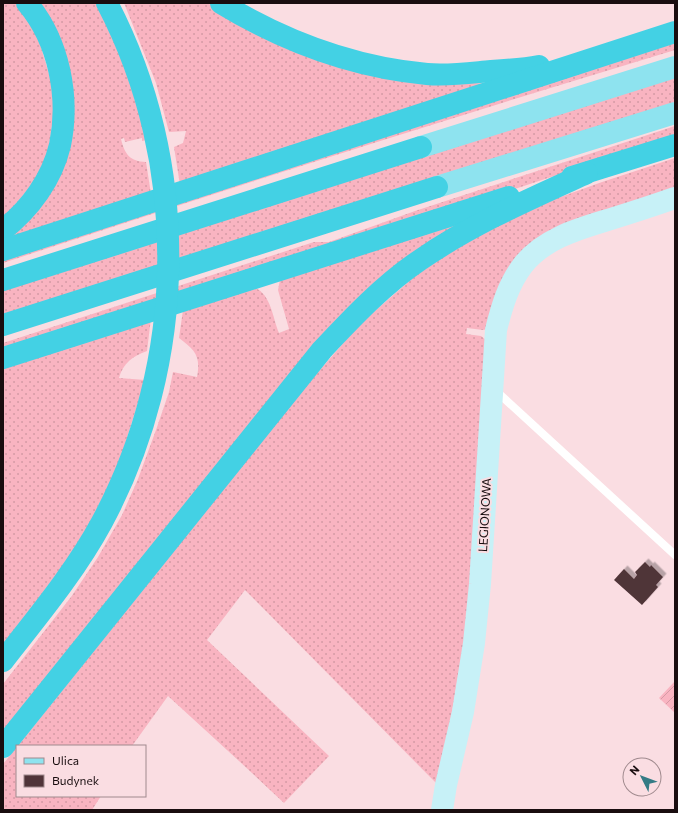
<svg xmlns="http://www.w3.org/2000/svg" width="678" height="813" font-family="Commissioner,sans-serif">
<defs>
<pattern id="grass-dots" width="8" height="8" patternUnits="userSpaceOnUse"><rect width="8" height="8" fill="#f9b4c1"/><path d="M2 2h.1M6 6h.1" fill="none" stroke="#d59aa5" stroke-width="1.8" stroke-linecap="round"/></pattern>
<pattern id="garden-furrows" width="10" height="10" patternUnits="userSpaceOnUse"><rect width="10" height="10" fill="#f9b4c1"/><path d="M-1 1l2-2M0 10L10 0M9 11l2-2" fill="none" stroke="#d59aa5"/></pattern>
<filter id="shadow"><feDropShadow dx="3.5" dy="-3.5" stdDeviation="0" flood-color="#0004"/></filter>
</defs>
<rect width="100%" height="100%" fill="#fadde2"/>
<g fill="url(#grass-dots)">
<path d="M3,3H18L36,31L56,97L48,153L38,177L3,220Z"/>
<path d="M39,3H97L126,70L147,140L142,141V138L125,142L124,138L121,139C125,155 130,161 146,162L151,194L9,238L63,159Z"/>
<path d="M124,3H208L216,9L442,81L492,84L180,185L174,147L183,143L186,131L169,132L156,83Z"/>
<path d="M675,41V50C450,118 226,189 3,263V255Z"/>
<path d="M675,74V102L3,317V289Z"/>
<path d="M675,126V136L442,213L3,351V343L314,242H329L415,211Z"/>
<path d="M675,158V193L556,231L487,329L483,330L467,328L466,334L481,336L486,340L473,591L439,786L245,590L207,640L329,756L284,803L239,761L168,696L132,746H18L299,394L360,324L414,277L482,230L533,207L602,182Z"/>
<path d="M476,217L413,259L3,738V684L71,597L98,557L122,515L138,479L156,430L169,392L173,372L197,377C201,356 195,350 179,338L183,310L255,288C271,294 273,319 279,333L289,329L278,290L280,280Z"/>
<path d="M151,318L147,351C133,356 123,363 119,378L145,380L118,467L87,529L64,564L3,646V367Z"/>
<path d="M17,747V796H101L92,810H3V764Z"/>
</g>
<path fill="url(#garden-furrows)" d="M675,681V713L659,698Z"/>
<path fill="#503439" filter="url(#shadow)" d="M645,562L650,567L651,565L663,577L656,585L658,587L642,605L614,580L624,569L634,579L637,575L635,572Z"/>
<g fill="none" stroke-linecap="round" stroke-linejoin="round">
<path stroke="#fff" stroke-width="8" d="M495,390L675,555"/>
<path stroke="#c7f1f7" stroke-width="22" d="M442,810L446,785L463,712L474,643L480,584L496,330C502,306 508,285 523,265C545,237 582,228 614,218C634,212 655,205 675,198"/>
<g stroke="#8ee3ef" stroke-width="22">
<path d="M421,147L675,67"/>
<path d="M437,187L675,113"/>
</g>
<g stroke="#43d1e4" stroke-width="22">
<path d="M221,3C285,42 352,67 427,74C448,76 469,73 491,71C507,70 523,69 539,66"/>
<path d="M572,177L675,145"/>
<path d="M3,230C30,209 52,179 60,145C70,97 59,41 27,3"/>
<path d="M3,250L675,32"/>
<path d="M3,280L421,147"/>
<path d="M3,325L437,187"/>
<path d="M3,358L509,197"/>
<path d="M3,661C38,616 75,572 102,522C188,362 191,164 107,3"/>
<path d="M3,747L322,350C352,318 383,285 420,260C472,224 530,199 587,173"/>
</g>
</g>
<g text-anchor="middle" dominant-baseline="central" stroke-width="4" stroke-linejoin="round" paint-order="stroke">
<g font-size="12" fill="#190d0f" stroke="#fadde2">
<text transform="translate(484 515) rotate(-87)">LEGIONOWA</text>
</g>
</g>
<rect width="678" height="813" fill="none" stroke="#190d0f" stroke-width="8"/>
<rect x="16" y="745" width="130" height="52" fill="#fadde2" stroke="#a08a8e"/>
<rect x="24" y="758" width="20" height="6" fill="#8ee3ef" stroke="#a08a8e"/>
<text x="52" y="765" font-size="12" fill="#190d0f">Ulica</text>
<rect x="24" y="775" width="20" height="12" fill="#503439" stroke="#a08a8e"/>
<text x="52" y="785" font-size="12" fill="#190d0f">Budynek</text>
<g transform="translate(642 777) rotate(312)"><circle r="19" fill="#fadde2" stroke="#a08a8e"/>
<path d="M0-3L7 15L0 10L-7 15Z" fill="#347b85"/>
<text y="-6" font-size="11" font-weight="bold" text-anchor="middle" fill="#190d0f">N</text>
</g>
</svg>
